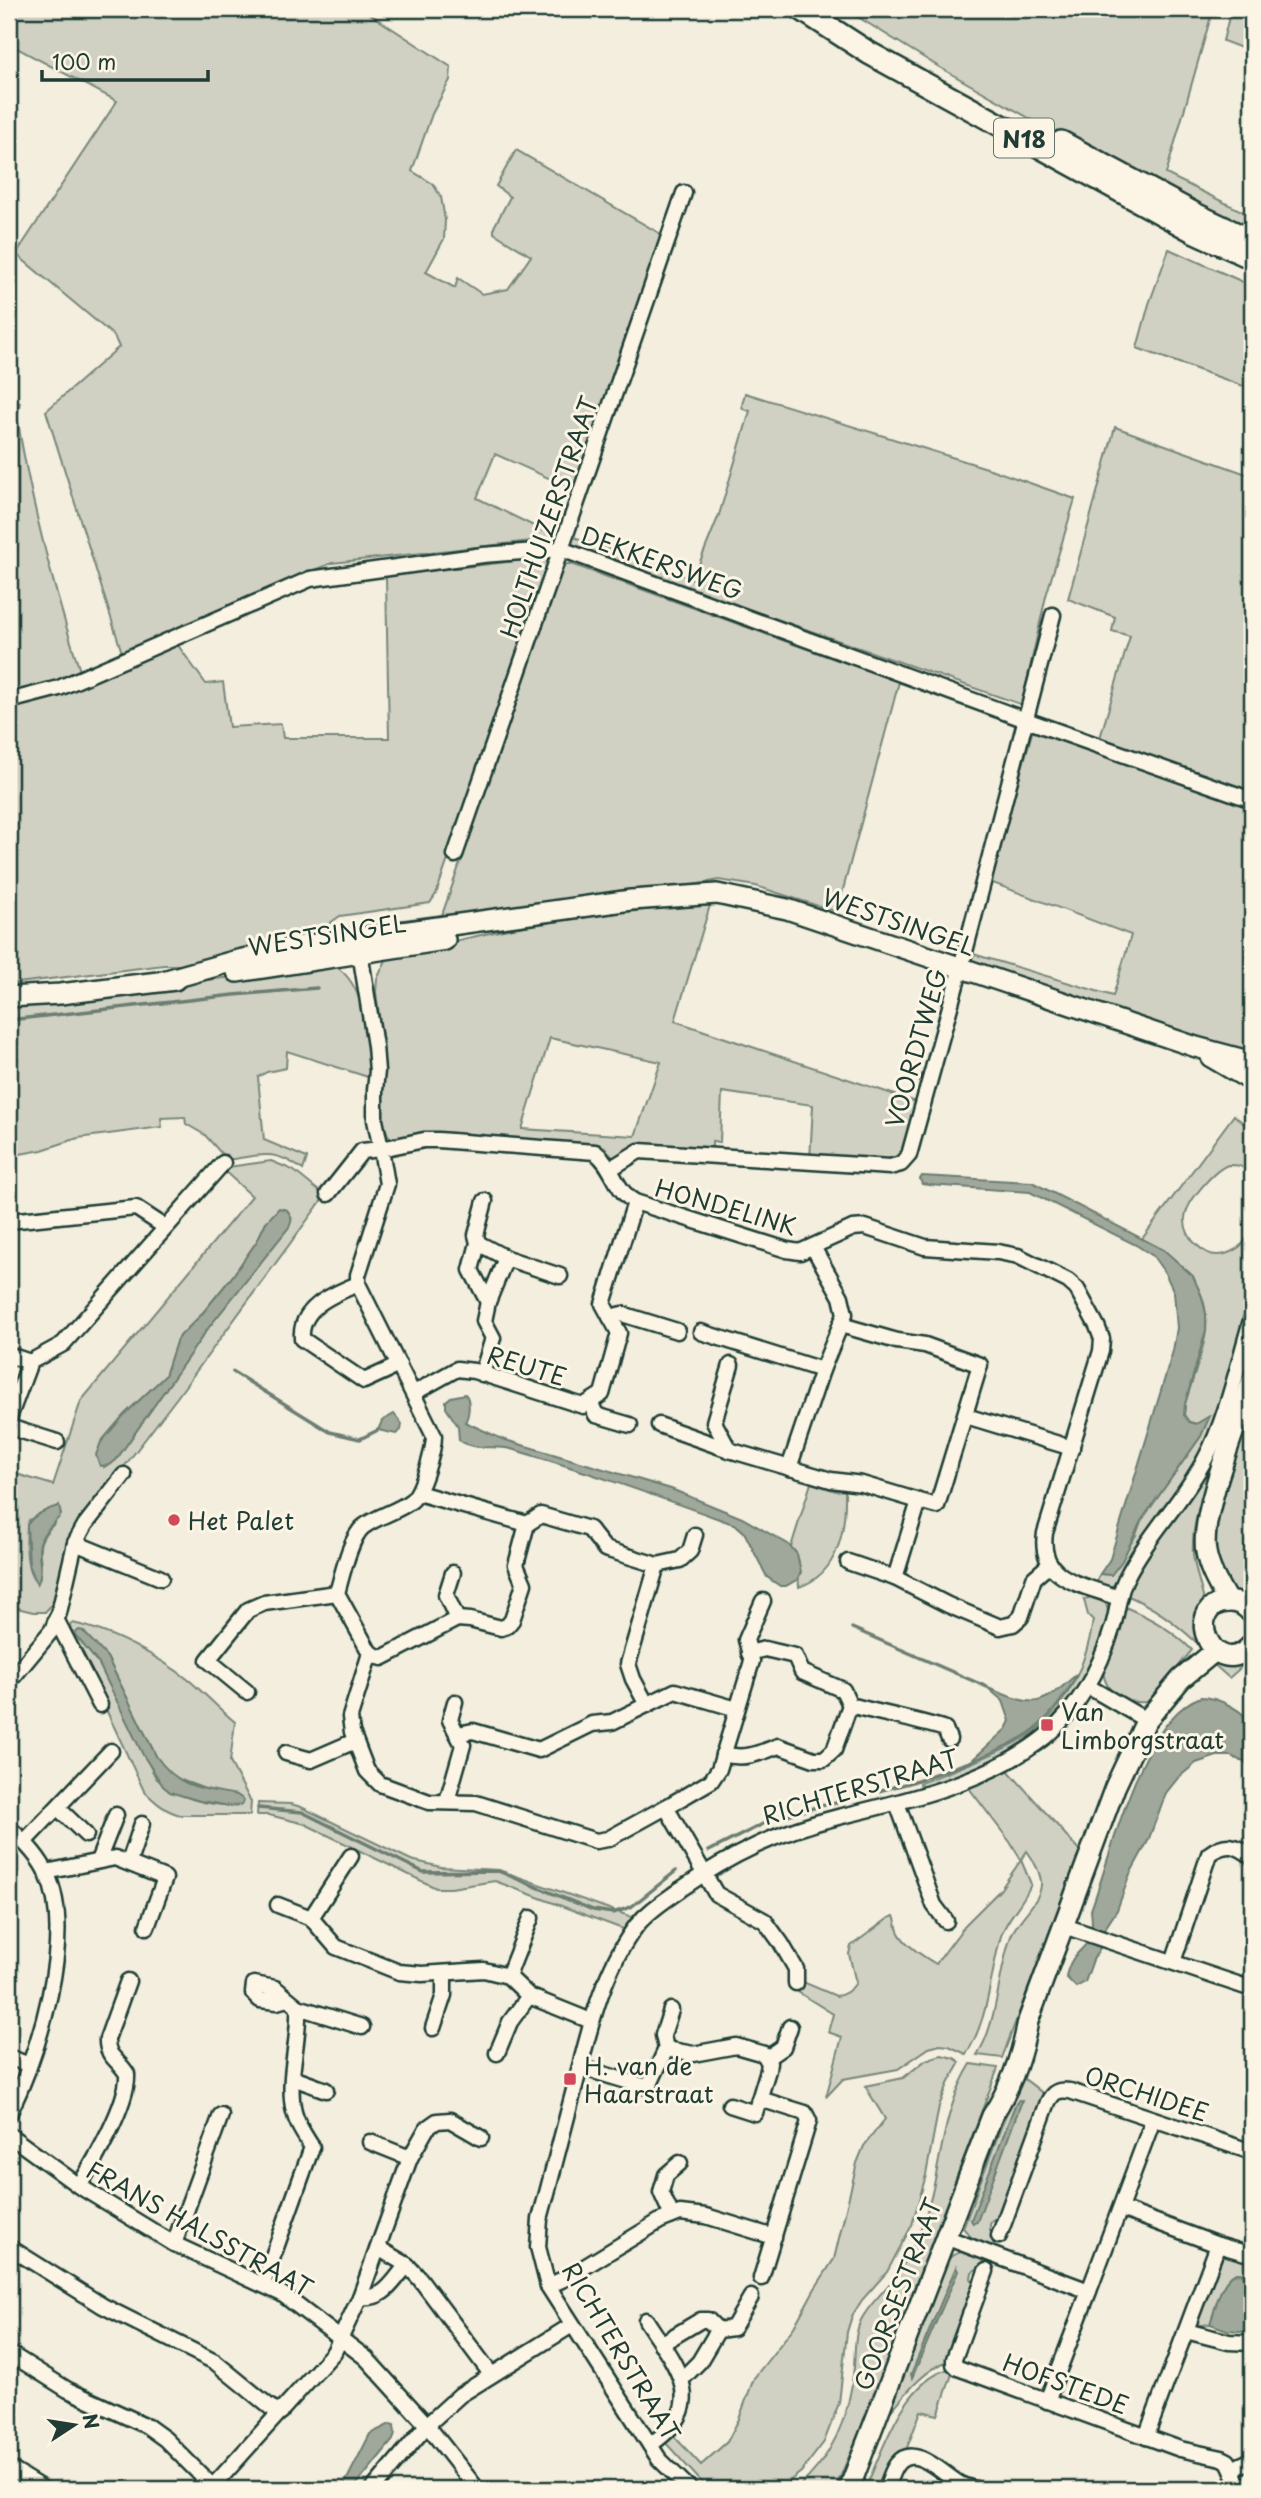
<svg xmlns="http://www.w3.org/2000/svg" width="1261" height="2498" font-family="'Playpen Sans',sans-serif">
<rect width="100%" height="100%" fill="#f3eede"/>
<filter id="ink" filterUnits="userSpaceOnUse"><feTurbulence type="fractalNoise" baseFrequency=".0143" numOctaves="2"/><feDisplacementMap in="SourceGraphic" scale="14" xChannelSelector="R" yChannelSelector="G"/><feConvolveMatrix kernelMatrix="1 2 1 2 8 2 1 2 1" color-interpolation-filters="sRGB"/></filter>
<g filter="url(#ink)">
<g fill="#d0d1c2" stroke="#78877b" stroke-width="2" fill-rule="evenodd">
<path d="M9,9H362L451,67L450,80L432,114L412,171L433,184L441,197L445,220L444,239L426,272L455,288L458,278L482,294L508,289L531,256L494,233V227L510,197L496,186L516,150L664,236L575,490L495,454L477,498L558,538L332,563L301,575L279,588L123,656L46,411L119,347L114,336L16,254L117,101L9,44Z"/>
<path d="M845,9H1213L1166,174L1252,216V233L1176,196L1052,131L939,67Z"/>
<path d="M1231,9H1252V52L1223,41Z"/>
<path d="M1169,249L1252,286V389L1137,348L1149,304Z"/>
<path d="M745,393L990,469L1075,499L1046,596L1021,708L1020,704L571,547L574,537L693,579L719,515L750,411L743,409L742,405Z"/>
<path d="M9,400L20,402L17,416C31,504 54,590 81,674L14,694L9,670Z"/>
<path d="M1115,427L1252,476V793L1100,738L1130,636L1112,631L1115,617L1068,599Z"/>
<path d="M542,558L549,560L548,571L436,894L430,903L340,916L330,923L327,939L184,965H164L9,984V704L89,682L177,644L206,684L223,682L229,727L281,724L283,738H389L386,576Z"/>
<path d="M567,564H571L899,682L837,912L756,886L719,880L631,897L395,930L394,921L442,915L563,567Z"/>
<path d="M1033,729L1252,807V1057L968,960L970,953L1113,996L1131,935L990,882Z"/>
<path d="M711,902L675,1021L919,1103L906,1154L894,1164L810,1160L813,1105L722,1092L720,1142L712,1141V1153L614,1160L605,1147L598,1144L439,1134L393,1140L388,1135L383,1121V1046L376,992L377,979L388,956L534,923ZM550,1038L661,1062L635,1136L522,1129Z"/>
<path d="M335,966C369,987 366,1042 371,1078L287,1051L286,1068L267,1072L258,1077L264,1140L307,1158L303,1170C274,1148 261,1155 227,1160L205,1135L186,1124L185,1117L161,1118L162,1127L78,1138L42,1150L9,1156V1007L206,980Z"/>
<path d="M1234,1115L1252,1131V1301L1219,1411L1206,1445L1122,1578L1112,1586H1099L1097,1582L1100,1574L1111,1575L1136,1535L1141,1521L1201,1436L1207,1418L1197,1424L1189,1422L1184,1415L1185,1404C1191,1383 1204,1351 1206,1331C1210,1284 1179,1258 1142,1239ZM1228,1165C1236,1165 1243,1165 1247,1172C1254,1181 1252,1225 1248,1236C1243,1247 1229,1255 1217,1255C1210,1255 1203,1251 1198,1246C1190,1240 1184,1228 1185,1218C1186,1202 1214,1170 1228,1165Z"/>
<path d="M271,1161L293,1170L325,1196L178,1396L76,1530L55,1601L45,1612H33L9,1606V1482L13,1473L53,1485L81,1401L252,1196L221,1168ZM266,1222L289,1227L209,1327L116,1460L104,1467L101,1442L124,1415L165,1376L177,1339L201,1315L232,1277L257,1241ZM47,1510L55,1523C27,1549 48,1556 38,1583C24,1573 26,1540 27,1525L29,1520Z"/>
<path d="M1252,1402V1597L1242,1599L1232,1594L1209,1545L1210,1532Z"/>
<path d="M1217,1452C1207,1485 1191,1518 1193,1553C1195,1582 1218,1616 1196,1642C1172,1620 1154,1607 1124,1594L1145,1558Z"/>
<path d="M811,1483L836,1491L845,1490C846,1528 840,1573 799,1587C797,1571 804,1560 791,1547Z"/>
<path d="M1092,1596L1106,1604C1112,1617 1104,1631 1099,1645C1073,1725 996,1764 921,1789L920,1783C952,1771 1006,1751 1033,1732C1067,1707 1088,1660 1093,1620L1088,1615L1084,1600Z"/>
<path d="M1125,1607C1151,1618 1172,1630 1192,1650L1149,1702C1125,1704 1107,1696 1103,1672Z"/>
<path d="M72,1623C110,1630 160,1657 190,1681C205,1694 219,1709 235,1722L230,1762L251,1802L250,1815H180C165,1811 155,1802 144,1791L68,1628ZM75,1633L107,1657L156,1756C174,1783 180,1778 207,1790C217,1795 227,1801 238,1806C207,1805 178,1799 156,1778L99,1664Z"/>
<path d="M1228,1659L1246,1663L1229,1678L1210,1661Z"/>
<path d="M1006,1768L1080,1851L1002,2058L977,2055C998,2023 998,1972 1011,1936C1017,1920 1040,1902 1041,1885C1042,1875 1033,1859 1027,1851L1021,1860L1031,1884C1024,1903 1007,1917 1001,1936C990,1974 989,2020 966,2054L949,2046L940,2045L929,2048L898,2069L843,2079L826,2097L842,2037L828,2032L833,2014L798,1992L801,1981L836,1996C845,1995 851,1990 856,1983L849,1954L851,1946L889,1918L894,1916C897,1922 896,1928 899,1933C906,1946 924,1957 936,1964L966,1924L1000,1890L1021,1860L1010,1842L969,1788Z"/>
<path d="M258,1803L291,1804L301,1807L411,1860L441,1867L499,1870L632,1917L624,1929L620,1928L495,1881L451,1888H436L305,1824L269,1815H257Z"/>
<path d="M941,2055L954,2058L960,2062L948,2084L939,2106L926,2175L912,2225L887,2272L862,2300L852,2316L847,2332L839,2403L824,2442L801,2472L779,2489H708L664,2441L671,2433L701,2465L727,2442L739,2419L754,2378L794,2327L814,2290L834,2259L857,2163L864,2146L885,2119L865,2086L903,2078L926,2060Z"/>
<path d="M971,2064L998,2068L862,2426L835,2489H796C834,2457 850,2415 854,2367C855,2352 854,2335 861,2320C869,2304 884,2292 894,2278C905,2264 913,2247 920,2231C943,2175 938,2117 971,2064Z"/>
<path d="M1020,2077C1031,2082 1037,2090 1047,2096L1002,2218L994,2219L990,2224V2231L996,2236L992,2247L972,2238L963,2228Z"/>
<path d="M963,2251L973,2252L989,2258L985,2270L978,2268L972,2272L971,2278L974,2284L948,2361C920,2372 903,2398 883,2420L946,2261L953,2255Z"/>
<path d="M1224,2254L1252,2257V2283L1248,2274L1236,2273L1223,2287L1210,2324L1194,2326Z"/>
<path d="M949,2369L953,2371L938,2415L921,2411L905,2453L880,2489H865C883,2450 903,2382 949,2369Z"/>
</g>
<g fill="#a0a89b" stroke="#6c7d72" stroke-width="2">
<path d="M922,1176L1032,1182L1164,1250L1193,1276L1202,1297L1206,1314V1330L1185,1404L1184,1415L1189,1422L1196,1424L1210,1416L1201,1436L1141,1521L1122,1561L1111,1575L1100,1574L1110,1559L1173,1351L1177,1328L1174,1292L1165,1273L1153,1256L1136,1245L1030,1192L929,1185L922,1184L920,1179Z"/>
<path d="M279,1208L287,1210C292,1216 293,1220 289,1227L209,1327L116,1460L110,1465L100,1466L96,1455L101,1442L124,1415L165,1376L177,1339L201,1315L232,1277L257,1241L266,1222Z"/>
<path d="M465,1394C471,1400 469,1416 465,1422L502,1439L671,1489L742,1518L788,1544L797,1554L801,1572L798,1579L786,1586H780L767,1577L744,1532L736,1525C661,1498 587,1471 511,1449C494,1445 474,1451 459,1440L458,1426L446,1408V1401L451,1397Z"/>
<path d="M394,1414L402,1424L401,1430L396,1434L378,1430L382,1421Z"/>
<path d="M59,1506L61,1515C54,1524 42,1532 40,1543C36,1558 45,1571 37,1584L29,1565L27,1525C33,1515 48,1508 59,1506Z"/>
<path d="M79,1630L83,1631L107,1657L156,1756C179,1789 201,1788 237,1795L244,1800L242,1805L230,1806L200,1801L170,1792L163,1786L143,1755L99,1664L76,1636L75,1633Z"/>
<path d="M1078,1673C1046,1730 1029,1736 970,1762L1006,1729L1010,1721L1003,1701L988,1688C1037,1708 1039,1708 1078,1673Z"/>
<path d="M1201,1697C1217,1697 1247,1711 1252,1727C1255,1738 1252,1755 1252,1766L1231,1756H1217L1196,1763L1178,1778L1166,1793L1148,1841L1130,1874L1117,1910L1102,1933L1100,1948L1093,1960L1085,1982L1076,1987L1066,1977C1073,1941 1097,1956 1091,1910C1112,1854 1141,1718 1201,1697Z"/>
<path d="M1019,2100L1022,2101L1020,2106L977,2222L973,2223L971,2220L1015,2105Z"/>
<path d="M956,2267L958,2271L912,2378L911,2374Z"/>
<path d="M1236,2273L1248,2274C1257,2287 1250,2297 1244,2308L1252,2320V2332L1227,2330L1210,2324C1216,2308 1219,2282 1236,2273Z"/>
<path d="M390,2424L394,2425L395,2433L393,2440L353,2489H342L370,2434Z"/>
</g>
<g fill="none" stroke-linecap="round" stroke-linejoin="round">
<g stroke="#6c7d72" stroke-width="3.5">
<path d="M9,1020L234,995L317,988"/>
<path d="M233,1372L330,1432L360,1439L378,1430"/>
<path d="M852,1628L987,1687"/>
<path d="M258,1808L302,1812L423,1872L498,1871L593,1910L613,1913L631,1907L676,1871"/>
<path d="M709,1851L775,1818L909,1783L970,1762"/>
</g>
<g stroke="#1f3d34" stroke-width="19">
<g id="minor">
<path d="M9,701L59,688L310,579L483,555L561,549L1026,720L1252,800"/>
<path d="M455,855L684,193"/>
<path d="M610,1169L639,1151L890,1167L901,1164L909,1155L961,967L1053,615"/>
<path d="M328,1194L362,1151L381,1149L375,1120V1090L377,1071L375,1046L359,946"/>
<path d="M485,1201L476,1235L478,1243L471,1270L488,1302"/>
<path d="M9,1221L136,1208L165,1227"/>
<path d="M478,1243L506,1258L560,1276"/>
<path d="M358,1284C334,1294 299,1307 302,1339L364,1381L399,1365"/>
<path d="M610,1317L622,1314L677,1331"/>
<path d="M841,1325L897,1341L925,1345L980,1365L937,1506L919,1501"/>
<path d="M701,1332L822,1370"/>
<path d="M9,1355L30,1362L63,1344L223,1163"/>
<path d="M482,1374L493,1338L484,1321L488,1302L506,1258"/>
<path d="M414,1393L457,1369L474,1371L583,1406L602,1394L619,1333L603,1304L635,1202"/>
<path d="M591,1403L596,1415L630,1425"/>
<path d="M966,1416L1072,1448"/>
<path d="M9,1418L30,1362"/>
<path d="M659,1425L729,1450L831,1480L862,1484L919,1501L895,1578L948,1605L1000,1627L1013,1624L1021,1617L1034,1578L1049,1565"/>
<path d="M9,1427L57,1442"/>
<path d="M729,1450L714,1422L731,1365"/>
<path d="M789,1468L822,1370L845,1314L841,1297L813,1247"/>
<path d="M418,1493L527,1524L541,1515L589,1529L605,1549L657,1565L680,1560L690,1551L695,1535"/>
<path d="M75,1543L161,1578"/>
<path d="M848,1562L895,1578"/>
<path d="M453,1573L446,1595L457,1619"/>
<path d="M56,1619L100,1705"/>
<path d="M370,1653L382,1658L457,1619L470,1620L501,1628L507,1626L512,1620L524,1584L516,1565L527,1524"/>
<path d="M749,1653L765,1649L795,1656L802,1672L843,1690L850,1705C882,1714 913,1719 945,1729L949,1739"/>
<path d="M9,1682L52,1630L59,1613L75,1543L85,1525L124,1475"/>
<path d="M1089,1687L1139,1716"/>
<path d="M247,1692L208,1660L248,1610L264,1603L337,1593"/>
<path d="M647,1705L633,1679L628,1664L657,1565"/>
<path d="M458,1734L473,1731L539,1750L592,1724L612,1722L675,1691L737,1709"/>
<path d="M286,1753L311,1760L355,1741"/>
<path d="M723,1754C744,1760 758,1754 778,1746L814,1759H824L834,1750L850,1705"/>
<path d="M447,1801L463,1745L450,1720L455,1702"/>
<path d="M897,1803L934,1905L946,1921"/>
<path d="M666,1807L711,1781L719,1769L752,1661L746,1640L763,1601"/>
<path d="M58,1808L86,1835"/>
<path d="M9,1828C24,1841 39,1856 47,1874C76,1937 38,2054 9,2114"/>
<path d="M25,1841L111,1751"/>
<path d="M98,1861L116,1815"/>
<path d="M129,1862L142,1824"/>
<path d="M46,1872L115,1858L165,1878L147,1927"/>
<path d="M278,1905L311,1918L351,1856"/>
<path d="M311,1918L336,1947L399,1972L422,1974L484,1970L508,1976L529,1996L591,2021"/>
<path d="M1064,1926L1252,1989"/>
<path d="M1173,1962L1209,1854C1225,1842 1237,1844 1252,1857"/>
<path d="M508,1976L531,1918"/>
<path d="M796,1983V1969L781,1943L765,1921L716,1894L666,1807L608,1839L596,1841L476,1803L429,1802L380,1784L367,1771L352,1732L350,1717L370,1653L337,1593C342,1576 350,1538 363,1527C377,1516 397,1512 411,1501C422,1493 434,1449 434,1436L358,1284V1275L387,1184L381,1149L424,1140H438L595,1152C614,1166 614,1190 635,1202L787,1250L800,1252L853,1228L865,1227L925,1247L998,1252L1018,1256L1068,1281L1077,1289L1097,1326L1102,1339L1101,1351L1045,1533C1038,1581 1083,1584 1118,1598"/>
<path d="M287,1999L277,2002L260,2000L253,1993L254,1984L275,1988L298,2007L362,2027"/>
<path d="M433,2028L444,1995V1974"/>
<path d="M666,2049L693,2054L736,2046L764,2054L769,2063L768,2070L755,2113L730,2105"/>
<path d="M497,2053L510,2022L529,1996"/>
<path d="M9,2057L29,2065"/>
<path d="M767,2058L783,2047L790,2027"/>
<path d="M580,2067L643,2086L650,2084L666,2049L663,2035L671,2010"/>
<path d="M293,2078L326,2090"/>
<path d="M760,2099L805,2113L809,2121L761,2278"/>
<path d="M9,2135L79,2186L174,2244L282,2294L366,2358L427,2425L477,2489"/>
<path d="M370,2142L410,2158"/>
<path d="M79,2186C94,2162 129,2102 127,2074C119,2060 106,2057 107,2039L128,1981"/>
<path d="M1121,2209L1218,2245L1252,2255"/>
<path d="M672,2216L661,2192L666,2175L680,2163"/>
<path d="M999,2236L1048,2102C1053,2092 1058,2089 1070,2091L1252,2152"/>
<path d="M945,2237L1089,2291L1153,2120"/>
<path d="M174,2244L221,2115"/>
<path d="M9,2247L103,2306L215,2362L270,2407L281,2412"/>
<path d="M378,2248L407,2265L420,2279L491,2374"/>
<path d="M986,2271L954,2359V2364L958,2368L1180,2449L1222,2458L1228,2461L1232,2469L1252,2460"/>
<path d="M263,2284L312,2147C305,2136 297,2125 294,2112C286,2079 300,2041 298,2007"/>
<path d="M548,2286L568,2277L660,2221L680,2213L706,2216L774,2237"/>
<path d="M360,2297C385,2300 392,2282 407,2265"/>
<path d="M646,2320C665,2351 704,2393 671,2427C665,2434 657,2440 650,2445"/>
<path d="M1186,2331L1229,2342L1252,2343"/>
<path d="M661,2344L701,2320H708L718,2330L733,2328L751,2297"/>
<path d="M9,2353L68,2390L147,2426L165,2439L209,2483L215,2484L334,2352L360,2297L410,2158L427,2128L437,2121L450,2120L481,2138"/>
<path d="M682,2379L699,2362L718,2330"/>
<path d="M1047,2401L1089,2291"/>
<path d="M1146,2437L1218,2245"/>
<path d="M9,2468L43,2489"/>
<path d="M1232,2469L1239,2489"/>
<path d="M373,2489L427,2425L460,2395L572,2325"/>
<path d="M690,2489L659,2459L548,2286L538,2247L540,2219C552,2175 563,2131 575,2086C589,2031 602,1971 637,1925C649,1910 666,1900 681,1889C732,1854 778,1832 838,1817C906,1801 991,1781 1046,1736C1080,1707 1100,1669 1113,1626C1118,1610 1118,1594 1126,1578C1147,1536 1183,1501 1205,1459C1226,1421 1239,1360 1252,1317"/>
<path d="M886,2489C889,2481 892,2470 897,2464C914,2442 944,2475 960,2484C965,2487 970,2488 976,2489"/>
</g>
</g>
<g stroke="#1f3d34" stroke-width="24">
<g id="major">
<path d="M237,972L445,940"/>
<path d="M163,981L234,961L301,946L631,900L717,894L787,909L1196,1047L1252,1062"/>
<path d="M9,997L60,994L175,980"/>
<path d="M1211,1057L1252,1081"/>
<path d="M1228,1602C1219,1586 1209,1570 1206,1552C1199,1515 1239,1419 1252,1380"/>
<path d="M1252,1614C1246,1606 1238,1601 1228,1602C1179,1605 1216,1687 1252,1644"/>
<path d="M849,2489L992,2116C1011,2087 1022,2055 1028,2021L1115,1787L1146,1721L1181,1679L1215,1651"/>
</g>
</g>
<g stroke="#1f3d34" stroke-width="26">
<g id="highway">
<path d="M801,9L869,53L1195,232L1252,258"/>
<path d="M1061,142L1195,214L1252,241"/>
</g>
</g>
<use href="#minor" stroke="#fcf5e5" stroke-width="14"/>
<use href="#major" stroke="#fcf5e5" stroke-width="19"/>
<use href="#highway" stroke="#fcf5e5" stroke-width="21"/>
</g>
</g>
<g fill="#d1495b" stroke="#fcf5e5" stroke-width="2.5">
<circle cx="174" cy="1520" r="7"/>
<rect x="1040" y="1718" width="14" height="14" rx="3.5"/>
<rect x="563" y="2072" width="14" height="14" rx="3.5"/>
</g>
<g text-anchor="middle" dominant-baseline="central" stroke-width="6" stroke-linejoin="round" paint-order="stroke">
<rect fill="#fcf5e5" stroke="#617469" stroke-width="2" x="994" y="118.5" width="60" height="39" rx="5"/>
<g font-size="23" font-weight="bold" fill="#1f3d34">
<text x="1024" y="138">N18</text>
</g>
<g font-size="24" fill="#1f3d34" stroke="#fcf5e5">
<text transform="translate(548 517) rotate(-71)">HOLTHUIZERSTRAAT</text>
<text transform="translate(662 562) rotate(20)">DEKKERSWEG</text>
<text transform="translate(899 921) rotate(19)">WESTSINGEL</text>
<text transform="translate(327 934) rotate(-9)">WESTSINGEL</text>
<text transform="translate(915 1048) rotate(-74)">VOORDTWEG</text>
<text transform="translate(726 1206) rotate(16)">HONDELINK</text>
<text transform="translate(527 1365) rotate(17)">REUTE</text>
<text transform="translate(860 1786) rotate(-17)">RICHTERSTRAAT</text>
<text transform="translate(1147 2093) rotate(18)">ORCHIDEE</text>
<text transform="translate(200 2228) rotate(29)">FRANS HALSSTRAAT</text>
<text transform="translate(897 2294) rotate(-69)">GOORSESTRAAT</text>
<text transform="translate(622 2351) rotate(59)">RICHTERSTRAAT</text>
<text transform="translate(1066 2383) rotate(20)">HOFSTEDE</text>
</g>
<g font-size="24" fill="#1f3d34" stroke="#fcf5e5" text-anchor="start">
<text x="188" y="1520">Het Palet</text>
<text x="1061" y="1711">Van<tspan x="1061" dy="28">Limborgstraat</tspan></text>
<text x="584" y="2065">H. van de<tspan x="584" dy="28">Haarstraat</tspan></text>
</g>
</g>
<rect width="1261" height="2498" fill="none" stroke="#fcf5e5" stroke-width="35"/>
<rect x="18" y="18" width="1226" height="2463" fill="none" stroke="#1f3d34" stroke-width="2.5" filter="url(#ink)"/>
<g transform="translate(74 2425) rotate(78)" stroke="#fcf5e5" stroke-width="5" paint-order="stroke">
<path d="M0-5L12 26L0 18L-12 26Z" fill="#1f3d34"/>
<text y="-10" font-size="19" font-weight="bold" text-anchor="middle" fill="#1f3d34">N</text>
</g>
<path d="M42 70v10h166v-10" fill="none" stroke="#1f3d34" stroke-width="3.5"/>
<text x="52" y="70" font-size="21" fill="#1f3d34" stroke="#fcf5e5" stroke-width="5" paint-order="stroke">100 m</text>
</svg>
